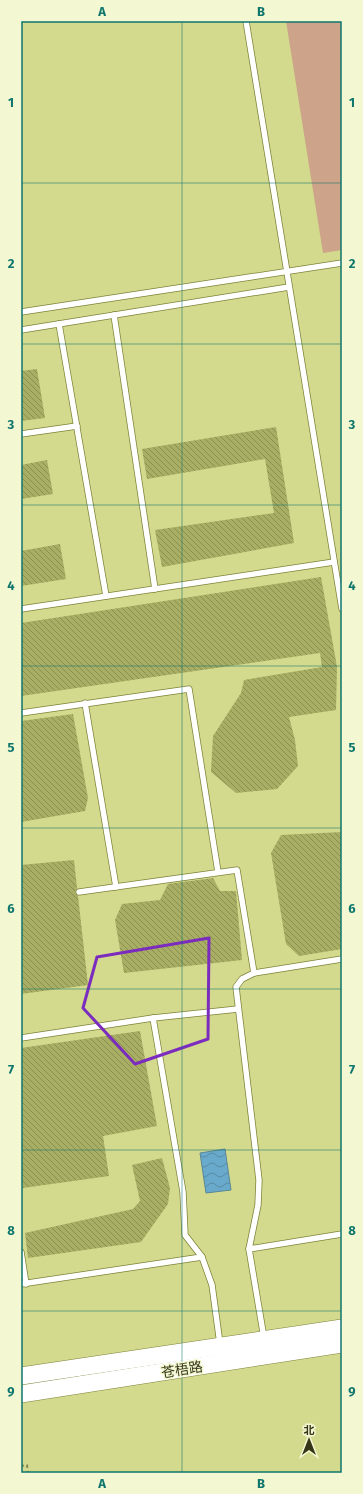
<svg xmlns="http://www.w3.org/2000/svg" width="363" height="1494" font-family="'Fira Sans','Noto Sans SC',sans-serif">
<defs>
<pattern id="water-waves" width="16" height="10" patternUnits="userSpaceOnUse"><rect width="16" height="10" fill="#69aacc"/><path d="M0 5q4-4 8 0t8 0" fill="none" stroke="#578ba5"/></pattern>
<pattern id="building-back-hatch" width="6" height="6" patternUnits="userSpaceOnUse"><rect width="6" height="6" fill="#a8ae63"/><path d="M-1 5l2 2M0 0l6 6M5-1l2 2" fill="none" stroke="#8a8e51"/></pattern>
</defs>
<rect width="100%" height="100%" fill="#d3d98d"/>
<path fill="#cda389" d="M286,21H342V250L323,253Z"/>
<path fill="url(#water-waves)" stroke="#598796" d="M225,1149L231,1190L206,1193L200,1153Z"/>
<g fill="url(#building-back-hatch)">
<path d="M37,369L45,418L21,421V371Z"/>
<path d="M276,427L294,543L162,567L155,530L274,513L265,459L147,479L142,449Z"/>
<path d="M47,460L53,494L21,499V465Z"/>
<path d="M60,544L66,579L21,586V551Z"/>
<path d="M321,577L337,667L336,710L289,717L295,740L298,766L277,789L236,793L211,772L213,736L241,693L244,680L322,667L320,653L21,696V623Z"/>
<path d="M73,714L88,798L85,811L21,822V721Z"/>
<path d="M342,832V949L299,956L286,944L271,853L281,835Z"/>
<path d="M74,860L77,888L75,892L78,896L88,985L21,994V865Z"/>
<path d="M213,878L220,891H236L242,960L124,973L115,920L122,904L160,900L168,884Z"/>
<path d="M140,1031L157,1126L103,1136L109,1176L23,1188L21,1177V1048Z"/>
<path d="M162,1158L170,1188L168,1204L141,1242L28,1258L25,1233L133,1209L140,1201L132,1165Z"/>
</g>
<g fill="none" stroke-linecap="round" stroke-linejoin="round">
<g stroke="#7e8339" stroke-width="7">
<g id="service">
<path d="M246,21L342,609"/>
<path d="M21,312L342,263"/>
<path d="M114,315L155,589"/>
<path d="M59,324L106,596"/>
<path d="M21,330L289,287"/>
<path d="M21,434L77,426"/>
<path d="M21,609L334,562"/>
<path d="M85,703L116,887"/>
<path d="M21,713L189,689L218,872"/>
<path d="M79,892L237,870L254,973"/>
<path d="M153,1018L238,1009"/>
<path d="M21,1038L153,1018L183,1192L185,1235L202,1257L212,1285L220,1344"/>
<path d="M249,1249L342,1234"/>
<path d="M21,1252L26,1284"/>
<path d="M21,1284L202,1257"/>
<path d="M264,1338L249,1249L258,1205L259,1180L236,987L242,979L254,973L342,959"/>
</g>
</g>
<g stroke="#7e8339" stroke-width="18">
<g id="primary">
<path d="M21,1376L342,1328"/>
<path d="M21,1394L342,1344"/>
</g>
</g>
<path stroke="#868a54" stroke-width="2" stroke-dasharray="3 3" stroke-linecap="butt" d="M21,1466L27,1465L28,1473"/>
<use href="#service" stroke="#fff" stroke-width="5.5"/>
<use href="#primary" stroke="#fff" stroke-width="17"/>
</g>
<path fill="none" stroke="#7b2cbf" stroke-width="3" stroke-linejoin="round" d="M209,938L208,1039L135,1064L83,1008L97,957Z"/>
<path fill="none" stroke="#0f766e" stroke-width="1" stroke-opacity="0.55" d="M182,21V1473M21,183H342M21,344H342M21,505H342M21,666H342M21,828H342M21,989H342M21,1150H342M21,1311H342"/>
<g text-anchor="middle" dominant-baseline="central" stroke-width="3" stroke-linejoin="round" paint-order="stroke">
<g font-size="14" fill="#343617" stroke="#f3f7d2">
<text transform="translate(182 1370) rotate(-9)">苍梧路</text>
</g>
</g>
<rect width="363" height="1494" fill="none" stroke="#f3f7d2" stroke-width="44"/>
<g transform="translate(309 1440)" stroke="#f3f7d2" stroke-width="3" paint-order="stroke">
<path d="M0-3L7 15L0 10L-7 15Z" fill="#343617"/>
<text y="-6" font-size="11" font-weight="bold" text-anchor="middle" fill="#343617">北</text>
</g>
<rect x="22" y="22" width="319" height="1450" fill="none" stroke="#0f766e" stroke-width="1.5"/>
<g font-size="13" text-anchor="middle" font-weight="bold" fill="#0f766e">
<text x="102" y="16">A</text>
<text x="261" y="16">B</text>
<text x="11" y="107">1</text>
<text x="352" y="107">1</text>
<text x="11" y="268">2</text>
<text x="352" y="268">2</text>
<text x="11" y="429">3</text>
<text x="352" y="429">3</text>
<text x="11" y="590">4</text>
<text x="352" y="590">4</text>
<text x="11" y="752">5</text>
<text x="352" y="752">5</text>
<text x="11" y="913">6</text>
<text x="352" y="913">6</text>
<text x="11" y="1074">7</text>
<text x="352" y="1074">7</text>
<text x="11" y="1235">8</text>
<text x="352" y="1235">8</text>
<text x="11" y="1396">9</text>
<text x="352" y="1396">9</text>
<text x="102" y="1488">A</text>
<text x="261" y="1488">B</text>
</g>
</svg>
